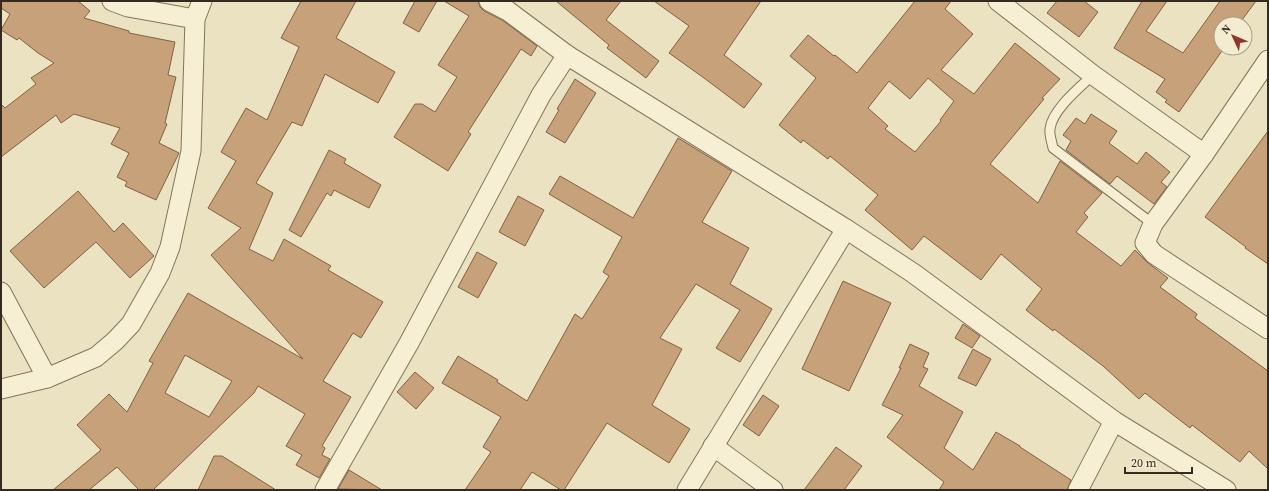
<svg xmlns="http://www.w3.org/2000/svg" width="1269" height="491" font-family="'Source Serif 4',serif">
<rect width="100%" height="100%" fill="#ebe2c1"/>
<g fill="#c7a179" stroke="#816141" fill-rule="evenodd">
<path d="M1,1H78L90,11L84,18L129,31V33L175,42L168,75L176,77L165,123L167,124L159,143L179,153L156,200L125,186L127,182L117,177L129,153L111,144L120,128L74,114L61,123L56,115L1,157V104L5,108L36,84L31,78L54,63L38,53L19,38L17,40L1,30L10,14L1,8Z"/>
<path d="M301,1H356L336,38L395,72L378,103L325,74L302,126L292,122L256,183L273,193L249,249L273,261L284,239L331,266L328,270L383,302L361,338L353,333L323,381L351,397L322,446L325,448L322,455L330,459L319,478L296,465L302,455L286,446L305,414L258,386L254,393L153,490H139L117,467L89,490H53L101,450L77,425L109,394L127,412L153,363L149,361L188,293L303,359L211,255L241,228L208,208L236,161L221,152L246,108L267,120L299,47L281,38ZM185,355L232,381L209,417L165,393Z"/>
<path d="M415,1H437L419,32L403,23Z"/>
<path d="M444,1H478L480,7L484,11L502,20L537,46L531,56L521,49L468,132L471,134L448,171L394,137L415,104H422L435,112L457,77L438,65L469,16Z"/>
<path d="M556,1H621L606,20L659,61L646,78L607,48L609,45Z"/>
<path d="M654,1H761L724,55L762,84L744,108L704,78L669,53L689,26Z"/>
<path d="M915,1H951L945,9L973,34L941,70L974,94L1015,43L1060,79L1042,98L1044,99L990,164L1038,203L1060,161L1102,193L1084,213L1088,217L1076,232L1121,266L1135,250L1148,263L1168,278L1160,287L1197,314L1195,318L1268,371V469L1249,451L1240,462L1192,425L1190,428L1145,393L1139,399L1103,366L1054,329L1053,331L1026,310L1042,289L1001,254L981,280L924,236L912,250L865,210L878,195L830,156L828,159L803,140L801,143L779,125L816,78L790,56L808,35L834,56L835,55L857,73ZM928,78L954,101L940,120L941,121L915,152L885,129L888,126L868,108L889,81L910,99Z"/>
<path d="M1057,1H1084L1098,12L1079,37L1047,13Z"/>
<path d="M1142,1H1167L1146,31L1183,53L1220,1H1256L1239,24H1221V48H1224L1179,112L1165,102L1167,100L1156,92L1165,79L1114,48Z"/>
<path d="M575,79L596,93L565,143L546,132L559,110L557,109Z"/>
<path d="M1091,114L1117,131L1109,143L1137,164L1146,152L1170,172L1161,182L1167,187L1154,204L1117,176L1110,184L1066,150L1071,141L1063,135L1076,118L1085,124Z"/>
<path d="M1268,131V264L1245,248L1246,247L1205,217Z"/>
<path d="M678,138L732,171L702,222L749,248L730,284L772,309L761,328L740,362L716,348L740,310L696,284L660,338L682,349L652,405L690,429L669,463L607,423L564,490H561L532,472L520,490H465L491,452L483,447L501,417L442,383L458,356L498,380L497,382L527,401L575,314L582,319L609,276L603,272L622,237L549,194L560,176L633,218Z"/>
<path d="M329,150L346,159L344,163L381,185L369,208L334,190L331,196L327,193L301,237L289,230Z"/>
<path d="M78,191L114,232L123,223L154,256L130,278L96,242L44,288L10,251Z"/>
<path d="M518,196L544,210L525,246L499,232Z"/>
<path d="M477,252L497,263L478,298L458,287Z"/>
<path d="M843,281L891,303L849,391L802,369Z"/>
<path d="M963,324L980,336L972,348L955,338Z"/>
<path d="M910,344L929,353L923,367L928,369L919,386L963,412L944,448L973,470L996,432L1020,446V447L1071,480L1067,490H939L944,482L887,437L903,415L882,405L901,368H899Z"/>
<path d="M973,349L991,359L976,386L958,378Z"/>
<path d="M415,372L434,388L416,409L397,392Z"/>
<path d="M763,395L779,406L759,436L743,425Z"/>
<path d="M836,447L862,466L844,490H804Z"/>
<path d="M214,456H222L276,490H198Z"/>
<path d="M349,470L382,490L338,489Z"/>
</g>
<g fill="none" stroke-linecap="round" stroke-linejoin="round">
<g stroke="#83745a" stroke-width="11">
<path id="service" d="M1093,75C1079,88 1052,110 1050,129C1049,135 1052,142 1053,148L1153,224"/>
</g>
<g stroke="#83745a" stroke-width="21">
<g id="minor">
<path d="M112,1L128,7L195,19"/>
<path d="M489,1L508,11L567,55L846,229L913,273L1114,421L1226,490"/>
<path d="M998,1L1093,75L1204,154"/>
<path d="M1268,60L1204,154L1153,224L1145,243L1154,254L1268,329"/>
<path d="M1,292L47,378"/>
<path d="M1,389L47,378L96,357L115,341L131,324L160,273L170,247L191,151L195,19L202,1"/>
<path d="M713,446L773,490"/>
<path d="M325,490L409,343L541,95L567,55"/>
<path d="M687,490L846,229"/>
<path d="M1078,490L1114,421"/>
</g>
</g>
<use href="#service" stroke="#f6efd4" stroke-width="9"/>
<use href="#minor" stroke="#f6efd4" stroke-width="19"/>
</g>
<rect width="1269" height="491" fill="none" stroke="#342a1d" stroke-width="4"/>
<g transform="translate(1233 36) rotate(314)"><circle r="19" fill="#f3ecd0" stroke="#a79e88"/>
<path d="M0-3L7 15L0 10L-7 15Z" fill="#8f362d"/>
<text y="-6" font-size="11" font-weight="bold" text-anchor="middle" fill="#342a1d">N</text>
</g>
<path d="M1125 467v6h67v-6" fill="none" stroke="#342a1d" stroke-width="2"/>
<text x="1131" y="467" font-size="12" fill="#342a1d" stroke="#f3ecd0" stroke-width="3" paint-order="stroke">20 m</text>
</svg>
